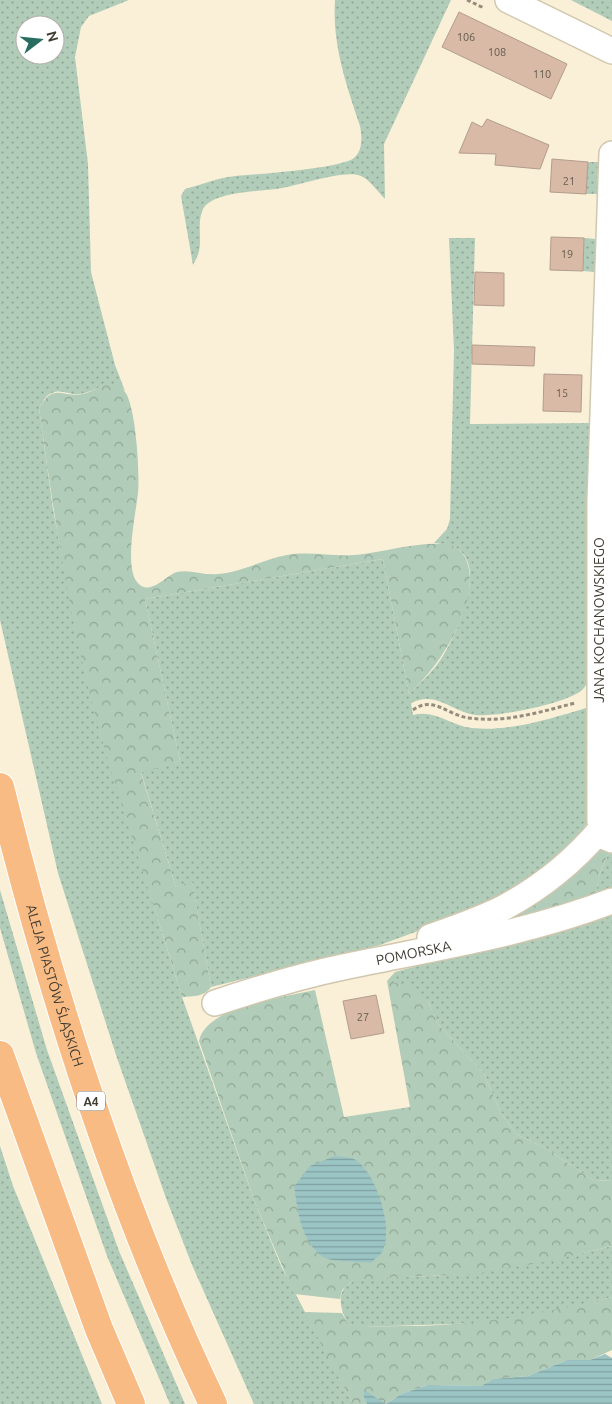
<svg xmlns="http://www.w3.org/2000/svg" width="612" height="1404" font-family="Ubuntu,sans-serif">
<defs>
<pattern id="grass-dots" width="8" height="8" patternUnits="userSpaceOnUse" patternTransform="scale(1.25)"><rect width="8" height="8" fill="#b1ccb8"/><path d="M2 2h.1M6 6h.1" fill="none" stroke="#91a796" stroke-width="1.8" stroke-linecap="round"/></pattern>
<pattern id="forest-crowns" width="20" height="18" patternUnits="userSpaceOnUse" patternTransform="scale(1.25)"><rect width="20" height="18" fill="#b1ccb8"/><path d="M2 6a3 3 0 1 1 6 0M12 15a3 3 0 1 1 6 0" fill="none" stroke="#91a796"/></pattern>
<pattern id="water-rules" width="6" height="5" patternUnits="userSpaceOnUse" patternTransform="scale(1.25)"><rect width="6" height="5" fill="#9bc4c4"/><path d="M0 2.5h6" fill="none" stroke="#80a0a0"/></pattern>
</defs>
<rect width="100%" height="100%" fill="#faf0d7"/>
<g fill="url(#grass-dots)" fill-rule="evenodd">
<path d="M0,0H129L89,16L81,27L75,57L88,164L91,272L115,365L125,391C106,377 97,393 78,394C70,395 62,390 55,392C46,394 43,401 39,408L53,509L75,626L101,735L182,997L256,1205L281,1266L353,1404H254L192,1265L166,1198L116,1055L58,873L0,620ZM25,25H55V55H25Z"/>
<path d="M335,0H451L384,144L385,199C378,192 370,180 361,176C346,169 300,185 282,188C263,192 220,190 205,206C196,218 202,238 199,251C198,256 195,261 193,265L181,196L185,189C201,185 219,177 236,176C258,174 339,169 354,158C363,151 362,136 360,126C346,84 332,44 335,0Z"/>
<path d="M571,0H612V21Z"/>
<path d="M588,162H598L597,194H586Z"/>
<path d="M449,238H475L470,424L590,423L589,674C588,681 587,686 581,691C563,704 499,717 476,715C452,712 436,690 411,703L413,715C435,709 451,726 472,728C510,732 553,718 589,707L590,818L569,852L539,877L483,907L380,945L211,987L192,882L176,887L141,772L180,761L145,599L383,559L409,694C418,685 428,676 436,666C453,644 488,572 459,550C452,544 443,544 434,543L447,529L450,519L454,350Z"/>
<path d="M584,238L596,239L595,272L583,271Z"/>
<path d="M612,849V897L597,901C595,884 602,862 612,849Z"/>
<path d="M0,890L47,1050L119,1251L185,1404H170L107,1256L36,1053L0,928Z"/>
<path d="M612,913V1181L593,1180L547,1149L516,1134L501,1113L484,1074L438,1024L428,1001L387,981L395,972Z"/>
<path d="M0,1146L13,1186L102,1404H0Z"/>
<path d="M612,1246V1297L557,1311L484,1323L359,1327L348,1324C341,1311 335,1292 350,1283C362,1275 388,1278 402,1277C477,1276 540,1263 612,1246Z"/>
</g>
<g fill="url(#forest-crowns)" fill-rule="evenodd">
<path d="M109,384C115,385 122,387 125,392C136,406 140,474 138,493C136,513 124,565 137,582C149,598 166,575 177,572C190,569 205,576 218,574C242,572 264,559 287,555C310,551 333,557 355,555C387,552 413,542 445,544C457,545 465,554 468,565C479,607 439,667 409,694L383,559L145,599L180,761L141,773L176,887L192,881L211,987C204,997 194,996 182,997C156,910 126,823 101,736C71,629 54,518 39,408C54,382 61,398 83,394C92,392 100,386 109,384Z"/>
<path d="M594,846L612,849C602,862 595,884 597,901L490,933Z"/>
<path d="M387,981L410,986L428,1001L438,1024L484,1074L501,1113L516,1134L547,1149L593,1180L612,1181V1246L549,1261L475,1274L384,1278L351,1282L342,1290L340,1299L294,1294L256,1205L199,1041C206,1006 285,997 315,990L344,1117L410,1107ZM294,1187L340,1259C304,1259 298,1215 294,1187Z"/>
<path d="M612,1297V1350L590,1360H567L528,1376L493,1379L481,1386L428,1385L401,1394L386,1404L364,1398L367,1404H353L304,1312L342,1313L348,1324C366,1328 385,1326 404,1326C475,1326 543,1314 612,1297Z"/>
</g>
<g fill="url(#water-rules)">
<path d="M335,1156C341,1157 349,1157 354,1159C376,1171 395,1230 382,1252C380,1256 374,1259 371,1263C362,1262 334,1261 328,1259C302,1248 297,1211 294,1187L310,1166Z"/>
<path d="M605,1354L612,1358V1404H367L364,1398V1390L386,1404L401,1394L428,1385L481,1386L493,1379L528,1376L567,1360H590Z"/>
</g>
<g fill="#d8baa7" stroke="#b39c8d">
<path d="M459,12L567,64L551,99L442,47Z"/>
<path d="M487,119L549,145L540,169L495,165L496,154L459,153L472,122L482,127Z"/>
<path d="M552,159L588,162L586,194L550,192Z"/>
<path d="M551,237L584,238L583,271L550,270Z"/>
<path d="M475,272L504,273V306L474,305Z"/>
<path d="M472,345L535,347L534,366L472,364Z"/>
<path d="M544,374L582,375L581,412L543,411Z"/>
<path d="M376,995L384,1033L351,1039L343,1001Z"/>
</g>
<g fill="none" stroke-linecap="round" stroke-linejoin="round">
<g stroke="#d0c7ae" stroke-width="28">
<g id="minor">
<path d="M508,0L612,51"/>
<path d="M612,154L600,501V821L605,837L612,840"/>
<path d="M430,937C455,928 482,919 505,907C542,887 574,861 601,829"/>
<path id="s1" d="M215,1003C257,989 300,976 343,967C433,948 526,934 612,901"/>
</g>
</g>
<g stroke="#fff" stroke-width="30">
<g id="highway">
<path id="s2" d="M0,787C52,998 119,1207 213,1404"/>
<path d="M0,1055L99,1329L131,1404"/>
</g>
</g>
<g stroke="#948d7d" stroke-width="3" stroke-dasharray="4 2.5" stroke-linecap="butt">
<path d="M467,0L484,8"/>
<path d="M413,710C433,695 447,715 469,718C506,723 540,712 575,703"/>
</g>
<use href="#minor" stroke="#fff" stroke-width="25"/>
<use href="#highway" stroke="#f9bb84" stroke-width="28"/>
</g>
<g text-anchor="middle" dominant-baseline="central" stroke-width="4" stroke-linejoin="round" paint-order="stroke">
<g font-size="11" fill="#665c4f">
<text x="466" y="37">106</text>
<text x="497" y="52">108</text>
<text x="542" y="74">110</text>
<text x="569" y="181">21</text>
<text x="567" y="254">19</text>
<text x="562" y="393">15</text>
<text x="363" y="1017">27</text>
</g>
<rect fill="#fff" stroke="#797670" stroke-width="1" x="77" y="1091.5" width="28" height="19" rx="4"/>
<g font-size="12" font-weight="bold" fill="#403c32">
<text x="91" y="1101">A4</text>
</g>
<g font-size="14" fill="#403c32" stroke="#fff">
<text transform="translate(599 620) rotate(-90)">JANA KOCHANOWSKIEGO</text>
<text stroke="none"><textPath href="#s1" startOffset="205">POMORSKA</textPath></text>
<text stroke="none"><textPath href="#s2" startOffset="206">ALEJA PIASTÓW ŚLĄSKICH</textPath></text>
</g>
</g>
<g transform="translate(40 40) rotate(74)"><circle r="24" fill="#ffffff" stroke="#b3b1ad"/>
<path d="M0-4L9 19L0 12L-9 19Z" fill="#286d60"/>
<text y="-8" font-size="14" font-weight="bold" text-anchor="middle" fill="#403c32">N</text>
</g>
</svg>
